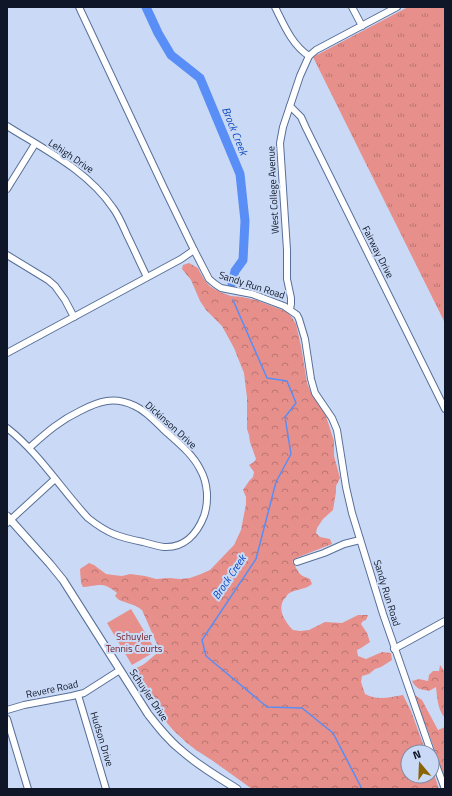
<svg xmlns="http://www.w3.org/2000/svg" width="452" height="796" font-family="'Titillium Web',sans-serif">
<defs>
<pattern id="grass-tufts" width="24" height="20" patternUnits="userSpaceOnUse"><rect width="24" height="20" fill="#e78f8b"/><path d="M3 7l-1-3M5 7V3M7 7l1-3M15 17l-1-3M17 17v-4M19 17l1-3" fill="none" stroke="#ba7472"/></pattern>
<pattern id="forest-crowns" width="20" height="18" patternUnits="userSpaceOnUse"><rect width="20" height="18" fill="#e78f8b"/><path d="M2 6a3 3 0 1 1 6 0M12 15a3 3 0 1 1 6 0" fill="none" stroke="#ba7472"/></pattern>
</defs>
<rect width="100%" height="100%" fill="#cadaf6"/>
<path fill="url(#grass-tufts)" d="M408,7H445V323L313,57Z"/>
<g fill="url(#forest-crowns)">
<path d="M189,263L198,268L201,274L206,282L211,287L220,292L231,296L242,297L256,300L285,311L291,316L296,324L301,346L302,352L307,383L312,395L325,413L334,441V456L340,478L336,486V492L333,510L323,519L317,528L316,533L320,537L330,539L332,544L296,558L292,562C296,565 295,567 298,571C300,576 306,577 310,579L312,584C305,590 294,589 288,594C288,594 285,599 284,599C277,610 285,622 293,630L300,631L309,630L325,622L342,623L358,615H368L366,620L363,621L361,624L367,633L370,642L361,648L357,650L358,656L366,659L382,652L391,653L392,660L381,667L375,669L369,674L362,676L361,682L365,694C377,701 390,697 403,695L411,711L426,752H408V776H432V768L439,789H252L213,761L196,750L187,743L173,730L163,718L145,691L137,683L131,674L132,669C143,668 151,657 160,651L142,610L136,606L119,600L115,596L117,593C102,581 100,586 83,587L81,583L80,569L89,563L94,565L106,574L113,575L122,576L130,574L145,576L156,579L169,578L180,579L190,578L201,574L210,570L234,545L241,530L246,504V497L243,490L249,481L253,477L254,472L249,465L254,462L256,459L250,442L249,435L247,429V398L244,373L234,348L222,326L206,310L200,301L191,280L182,269L183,265Z"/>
<path d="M440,665L445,672V718C438,711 437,697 436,687L429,691C420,689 417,690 412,681L419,679L428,681L429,675L433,671H439Z"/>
<path d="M413,694L422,700L438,730L445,727V779L428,731Z"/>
</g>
<path fill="#e78f8b" d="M131,609L156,651L132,665L107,623Z"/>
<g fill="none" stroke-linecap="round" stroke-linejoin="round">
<path stroke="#588ef5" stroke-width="1.5" d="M233,300L267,378L287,381L296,403L285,417L291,454L276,482L256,559L202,640L206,656L267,707L302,708L333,733L362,789"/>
<path stroke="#588ef5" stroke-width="9" d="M146,7L158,33L171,55L200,78L240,174L245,221L243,260L235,271L232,283"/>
<g stroke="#586f99" stroke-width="8">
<g id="minor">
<path d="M79,7L164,188L194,250L209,279L215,284L221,288L252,294L284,306L297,315L299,319L305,339L311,379L315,393L332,418L337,430L346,487L352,513L383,614L431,752"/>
<path d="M275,7C284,25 292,45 309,56"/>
<path d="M352,7L362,26"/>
<path d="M290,106L301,117L306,128L445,409"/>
<path d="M7,126C45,150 87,170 113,208C119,216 123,226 127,235C134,249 140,263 147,277"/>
<path d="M7,189L35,144"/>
<path d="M7,255L48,280L55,286L65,300L74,317"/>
<path d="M290,309L291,304V298L287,279V250L280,143L283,127L300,76L309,56L316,50L397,7"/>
<path d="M7,353L181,259L194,250"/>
<path d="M7,428C39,453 61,489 88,518C108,534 119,537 143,542C150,544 157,546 164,547C184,548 197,534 204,516C209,501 208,483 200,469C192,453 176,441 163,429C155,421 146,411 135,406C114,396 99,401 80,411C59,421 46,433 29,448"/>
<path d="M7,523L55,479"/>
<path d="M297,562L324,553L344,544L360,540"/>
<path d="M394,649L445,621"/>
<path d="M78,695L106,789"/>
<path d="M7,710L24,705L72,696L84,693L120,670"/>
<path d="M7,719L28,789"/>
<path d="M432,754L445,789"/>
</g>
</g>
<g stroke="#586f99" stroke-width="9">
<path id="tertiary" d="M7,516L50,564L63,580L148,714C159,728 169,741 182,751C199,766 218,777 237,789"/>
</g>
<use href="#minor" stroke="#fff" stroke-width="6"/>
<use href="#tertiary" stroke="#fff" stroke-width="7"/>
</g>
<g text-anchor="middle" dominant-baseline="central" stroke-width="4" stroke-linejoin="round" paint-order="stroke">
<g font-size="10" fill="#0e1627" stroke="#cadaf6">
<text transform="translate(71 156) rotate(34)">Lehigh Drive</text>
<text transform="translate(273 190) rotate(-93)">West College Avenue</text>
<text transform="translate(378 252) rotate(63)">Fairway Drive</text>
<text transform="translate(252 285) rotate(18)">Sandy Run Road</text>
<text transform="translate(171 425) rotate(42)">Dickinson Drive</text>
<text transform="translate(387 593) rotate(73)">Sandy Run Road</text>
<text transform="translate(52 689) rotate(-12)">Revere Road</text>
<text transform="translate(149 695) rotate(56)">Schuyler Drive</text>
<text transform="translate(102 739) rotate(73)">Hudson Drive</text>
</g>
<g font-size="10" fill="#731f23" stroke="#cadaf6">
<text x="134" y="636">Schuyler<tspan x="134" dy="12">Tennis Courts</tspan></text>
</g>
<g font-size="11" font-style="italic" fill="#0d48bf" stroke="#cadaf6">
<text transform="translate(235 131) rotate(68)">Brock Creek</text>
<text transform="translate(229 577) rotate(-56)">Brock Creek</text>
</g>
</g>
<rect width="452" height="796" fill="none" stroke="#0e1627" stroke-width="16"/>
<g transform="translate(420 764) rotate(341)"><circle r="19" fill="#cadaf6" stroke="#7f8ca3"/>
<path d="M0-3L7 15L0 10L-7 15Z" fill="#8a6403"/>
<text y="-6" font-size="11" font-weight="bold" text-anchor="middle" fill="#0e1627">N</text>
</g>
</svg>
